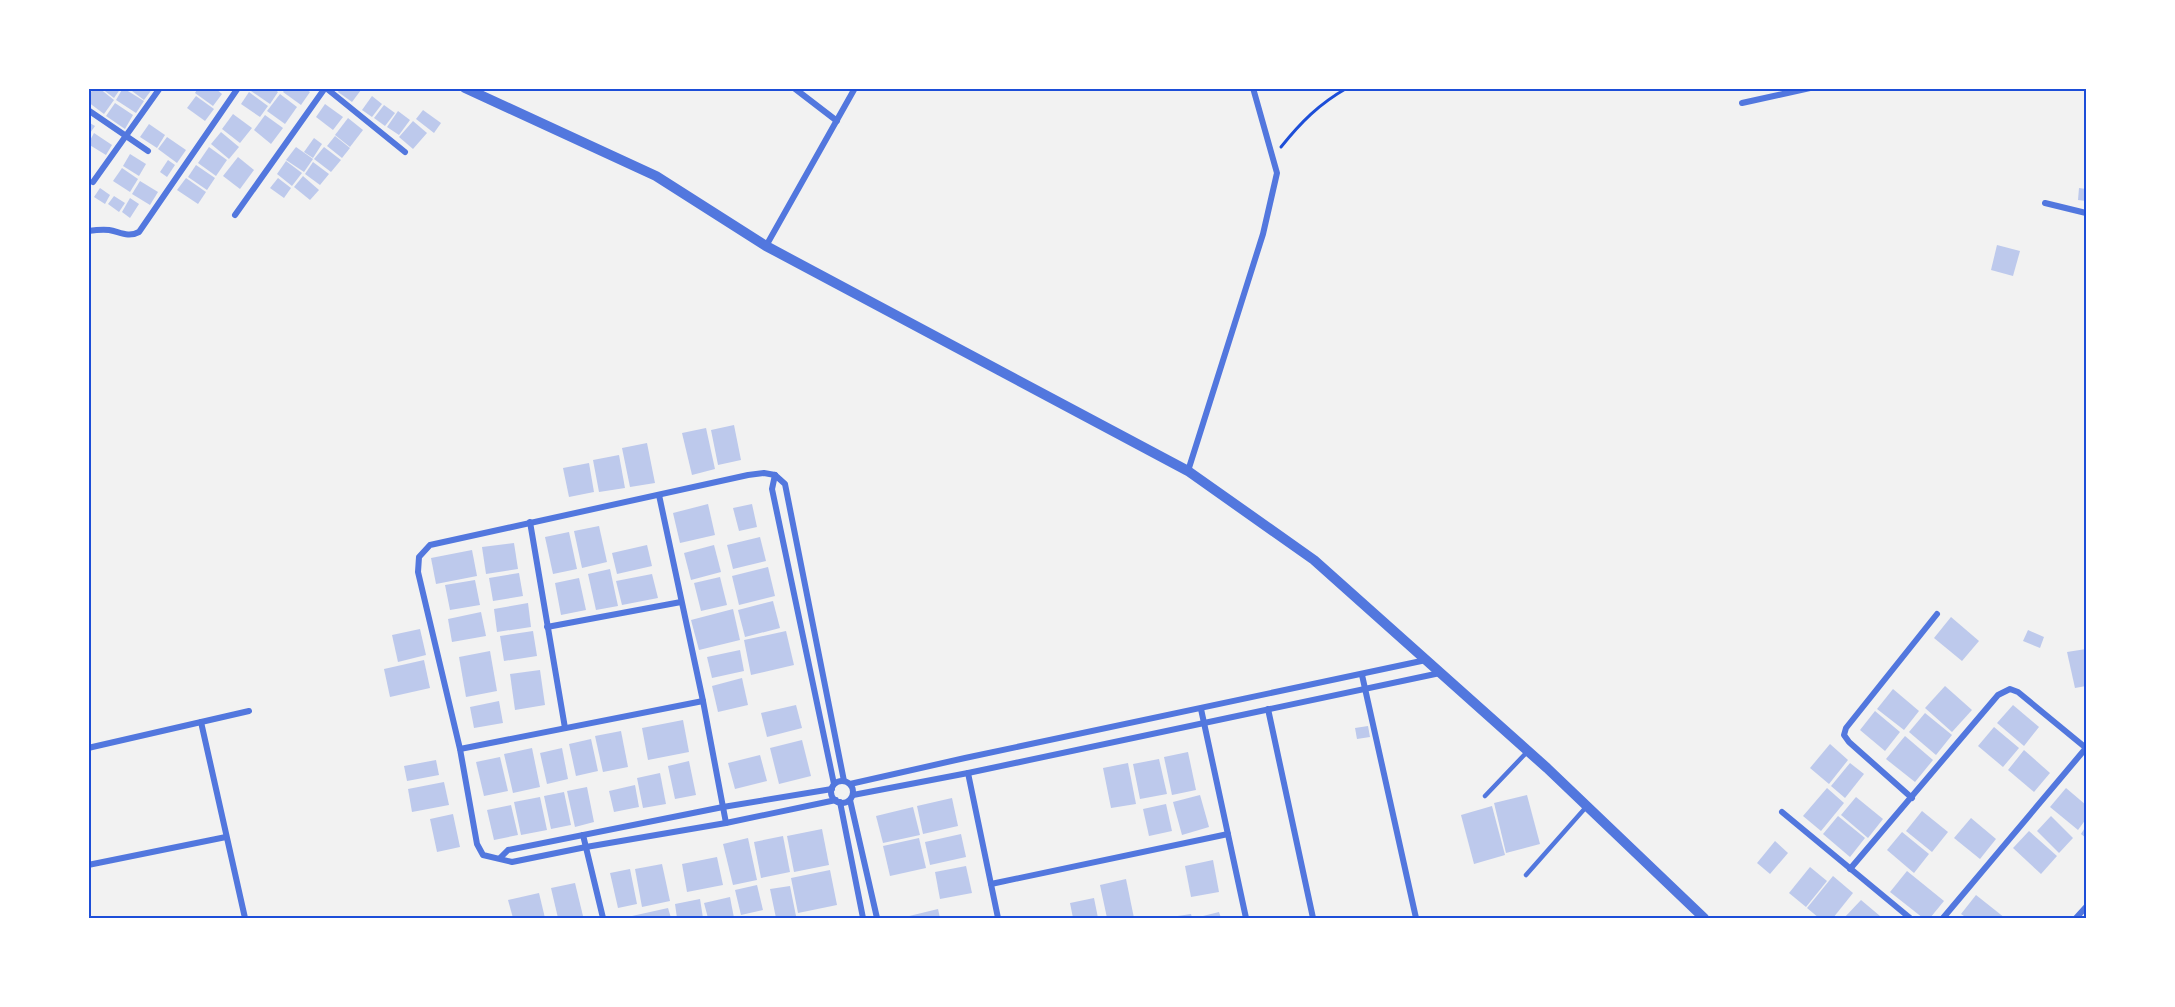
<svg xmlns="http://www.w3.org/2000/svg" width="2175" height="1007" font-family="'Space Grotesk',sans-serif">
<rect width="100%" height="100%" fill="#f2f2f2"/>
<g fill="#bdc9ec">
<path d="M94,88H99L114,100L104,114L88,102V96Z"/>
<path d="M101,88H121L114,98Z"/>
<path d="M123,88L144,101L136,113L116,100Z"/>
<path d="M128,88H153L144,100Z"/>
<path d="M198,88H215L222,94L213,106L195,93Z"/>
<path d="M253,88H273L278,92L270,104L251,91Z"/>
<path d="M286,88H304L310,92L301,105L283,92Z"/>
<path d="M340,88H359L361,90L352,102L338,92Z"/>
<path d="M249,92L268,106L260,117L241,104Z"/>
<path d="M280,94L297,107L285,124L267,111Z"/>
<path d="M196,96L214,109L205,121L187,108Z"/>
<path d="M372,96L382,104L372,117L362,110Z"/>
<path d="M115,103L133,115L125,129L106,116Z"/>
<path d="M325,104L343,117L333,130L316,117Z"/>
<path d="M384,105L395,113L385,126L374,118Z"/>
<path d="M423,110L441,123L434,133L416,119Z"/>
<path d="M398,111L410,120L399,135L387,127Z"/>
<path d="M233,114L252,128L240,143L222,129Z"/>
<path d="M265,115L283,128L271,144L254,130Z"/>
<path d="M348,118L363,130L350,147L335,135Z"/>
<path d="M413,121L427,133L413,149L399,137Z"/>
<path d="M88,122L95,126L88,136Z"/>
<path d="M149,124L165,135L157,148L140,137Z"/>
<path d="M221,132L239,147L229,159L211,144Z"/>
<path d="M94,133L112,145L106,155L88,144Z"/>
<path d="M335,136L350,148L342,158L327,146Z"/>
<path d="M167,137L186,150L177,163L158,149Z"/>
<path d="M314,138L322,144L313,158L304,152Z"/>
<path d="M209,147L227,160L216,176L198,163Z"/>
<path d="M296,147L313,159L304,172L286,160Z"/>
<path d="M324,147L341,160L331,172L314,159Z"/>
<path d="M130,154L146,164L139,176L123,166Z"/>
<path d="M238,157L254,170L240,189L223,176Z"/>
<path d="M168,160L175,165L167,177L160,172Z"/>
<path d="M286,161L302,173L292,186L277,174Z"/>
<path d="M313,162L329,174L320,185L305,174Z"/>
<path d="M196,165L215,178L207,190L188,177Z"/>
<path d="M122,168L138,179L130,192L113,181Z"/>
<path d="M303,176L319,190L310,200L294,187Z"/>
<path d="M186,178L206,192L198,204L177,190Z"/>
<path d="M278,178L291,188L284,198L270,188Z"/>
<path d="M140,181L158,192L150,205L132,194Z"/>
<path d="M100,188L110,195L105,204L94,197Z"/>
<path d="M2079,188L2086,189V201L2078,200Z"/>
<path d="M114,196L125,203L119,212L108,204Z"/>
<path d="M130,198L139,204L130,218L122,212Z"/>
<path d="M1997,245L2020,251L2013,276L1991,270Z"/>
<path d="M734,425L741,460L718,465L711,430Z"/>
<path d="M706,428L715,469L692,475L682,433Z"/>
<path d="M647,443L655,483L630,487L622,448Z"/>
<path d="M619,455L625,488L599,492L593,460Z"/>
<path d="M589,463L594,492L569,497L563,468Z"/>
<path d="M708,504L715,535L680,543L673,513Z"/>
<path d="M752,504L757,527L739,531L733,508Z"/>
<path d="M599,526L607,562L582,568L574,531Z"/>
<path d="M569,532L577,569L553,574L545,537Z"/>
<path d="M760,537L766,561L733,569L727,545Z"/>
<path d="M514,543L518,569L486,574L482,547Z"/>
<path d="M647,545L652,566L617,574L612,553Z"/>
<path d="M714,545L721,572L691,580L684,553Z"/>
<path d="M472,550L477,576L436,584L431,558Z"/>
<path d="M768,567L775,596L739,605L732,576Z"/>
<path d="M610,569L618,606L596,610L588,574Z"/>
<path d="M519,573L523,596L493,601L489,578Z"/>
<path d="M652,574L658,598L622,605L616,581Z"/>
<path d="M720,577L727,605L701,611L694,583Z"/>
<path d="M579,578L586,610L561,615L555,583Z"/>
<path d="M475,580L480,605L450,610L445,585Z"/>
<path d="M773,601L780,628L745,637L738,610Z"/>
<path d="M528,603L531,627L497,632L494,609Z"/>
<path d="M733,609L740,640L699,650L691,620Z"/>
<path d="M481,612L486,636L452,642L448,619Z"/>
<path d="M1951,617L1979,641L1962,661L1934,638Z"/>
<path d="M420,629L426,655L398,662L392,635Z"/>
<path d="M2028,630L2044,637L2040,648L2023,641Z"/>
<path d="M533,631L537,656L504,661L500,636Z"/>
<path d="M786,631L794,665L751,675L744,640Z"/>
<path d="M2086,649V686L2075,688L2067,652Z"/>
<path d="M740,650L744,671L712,678L707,657Z"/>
<path d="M490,651L497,691L466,697L459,657Z"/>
<path d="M424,660L430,688L390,697L384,669Z"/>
<path d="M540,670L545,705L515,710L510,674Z"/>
<path d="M742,678L748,705L718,712L712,686Z"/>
<path d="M1945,686L1972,710L1952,732L1925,708Z"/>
<path d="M1893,689L1919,711L1904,730L1877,709Z"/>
<path d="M499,701L503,723L474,728L470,707Z"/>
<path d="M796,705L802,728L767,737L761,713Z"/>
<path d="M2013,705L2039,727L2024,746L1997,723Z"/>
<path d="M1875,711L1900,732L1885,751L1860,730Z"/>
<path d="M1925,713L1952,735L1936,755L1909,732Z"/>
<path d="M683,720L689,752L648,760L642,728Z"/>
<path d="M1368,726L1370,737L1357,739L1355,728Z"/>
<path d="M1994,727L2019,748L2003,767L1978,746Z"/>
<path d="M621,731L628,767L603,772L595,736Z"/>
<path d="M1905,736L1933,760L1915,782L1886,759Z"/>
<path d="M591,739L598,771L576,776L569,744Z"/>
<path d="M802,740L811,776L779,784L770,748Z"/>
<path d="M1830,744L1848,760L1829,784L1810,768Z"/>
<path d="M532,748L540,787L513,793L504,754Z"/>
<path d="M562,748L568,779L547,784L540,753Z"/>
<path d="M2024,750L2050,773L2034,792L2008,770Z"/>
<path d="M1188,752L1196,790L1172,795L1164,757Z"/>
<path d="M760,755L767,781L735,789L728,763Z"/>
<path d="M500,757L508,791L484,796L476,762Z"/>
<path d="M1159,759L1167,794L1140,799L1133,764Z"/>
<path d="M436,760L439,775L407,781L404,766Z"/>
<path d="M689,761L696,795L675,799L668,766Z"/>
<path d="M1128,763L1136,804L1111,808L1103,768Z"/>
<path d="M1850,763L1864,774L1845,798L1831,786Z"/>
<path d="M660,773L666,804L643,808L637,778Z"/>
<path d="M444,782L449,805L412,812L408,789Z"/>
<path d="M635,785L639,807L614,812L609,791Z"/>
<path d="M587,787L594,822L575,827L567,791Z"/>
<path d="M1827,788L1844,803L1821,831L1803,816Z"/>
<path d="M2066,788L2086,805V819L2078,830L2050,807Z"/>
<path d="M564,792L571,825L551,829L544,796Z"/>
<path d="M1200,795L1209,827L1182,835L1173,802Z"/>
<path d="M1527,795L1540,844L1506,853L1494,803Z"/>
<path d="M540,797L547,830L521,835L514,802Z"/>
<path d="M1856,797L1883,819L1868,838L1841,815Z"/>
<path d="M952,798L958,826L923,834L917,806Z"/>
<path d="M1166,804L1172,831L1149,836L1143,809Z"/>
<path d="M511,805L518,835L494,840L487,810Z"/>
<path d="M1492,806L1505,855L1474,864L1461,815Z"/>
<path d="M913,807L920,835L883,843L876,816Z"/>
<path d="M1922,811L1948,832L1932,852L1906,831Z"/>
<path d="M453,814L460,847L437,852L430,819Z"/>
<path d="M1838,816L1865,838L1850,857L1823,834Z"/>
<path d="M2051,816L2073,838L2059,853L2037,831Z"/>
<path d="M1971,818L1996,839L1980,859L1954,838Z"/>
<path d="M2086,826V838L2081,834Z"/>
<path d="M822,829L829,865L794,872L787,836Z"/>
<path d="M2029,831L2057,856L2041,874L2013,848Z"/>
<path d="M1902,832L1929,854L1914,873L1887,850Z"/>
<path d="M961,834L966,857L930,865L925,842Z"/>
<path d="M783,836L790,872L761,878L754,842Z"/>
<path d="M748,838L757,880L733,885L723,844Z"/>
<path d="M919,838L926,868L890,876L883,846Z"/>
<path d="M1775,841L1788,853L1770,874L1757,863Z"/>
<path d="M717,857L723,885L687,892L682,864Z"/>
<path d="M1213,860L1219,892L1191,897L1185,866Z"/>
<path d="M662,864L670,901L642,907L635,869Z"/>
<path d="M966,866L972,893L940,899L935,872Z"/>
<path d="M1810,867L1827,881L1806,907L1789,893Z"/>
<path d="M630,869L637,904L618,908L610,873Z"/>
<path d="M830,870L837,905L798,913L791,878Z"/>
<path d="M1907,871L1944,901L1930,918H1923L1890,892Z"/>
<path d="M1833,876L1853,893L1833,918H1819L1807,908Z"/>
<path d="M1126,879L1134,918H1107L1100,885Z"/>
<path d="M575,883L583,916L558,918L551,888Z"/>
<path d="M757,885L763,910L741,915L735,890Z"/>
<path d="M790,886L796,916L776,918L770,889Z"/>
<path d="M539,893L545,918H513L508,900Z"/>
<path d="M1976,895L2005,918H1967L1961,914Z"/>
<path d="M730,897L734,918H708L704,903Z"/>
<path d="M1094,898L1098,918H1073L1070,903Z"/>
<path d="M700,899L703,918H677L675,904Z"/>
<path d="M1861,900L1880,916L1878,918H1844Z"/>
<path d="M668,908L671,918H632V916Z"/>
<path d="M938,909L940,918H901Z"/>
<path d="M1219,912L1221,918H1195Z"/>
<path d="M1191,914L1192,918H1171V917Z"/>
</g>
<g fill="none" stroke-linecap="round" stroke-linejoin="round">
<path stroke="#1d4ed8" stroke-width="3" d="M1281,147C1301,122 1319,104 1347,88"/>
<g stroke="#5277de" stroke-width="4.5">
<path d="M1485,796L1527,752"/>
<path d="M1526,875L1587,806"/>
</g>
<g stroke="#5277de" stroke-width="6">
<path d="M326,88L405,152"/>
<path d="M794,88L837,121"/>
<path d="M1742,103L1810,88"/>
<path d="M88,110L148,151"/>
<path d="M93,182L160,88"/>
<path d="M2045,203L2086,213"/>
<path d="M235,215L325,88"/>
<path d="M88,231C95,230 102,229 109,230C120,232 128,238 139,232L238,88"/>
<path d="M766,246L855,88"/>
<path d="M1188,471L1263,234L1277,173L1253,88"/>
<path d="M775,475L764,473L748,475L430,545L419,557L418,572L460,749L477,844L483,855L512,862L586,847L726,823L836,800"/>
<path d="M775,475L785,484L844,781"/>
<path d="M775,475L772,489L834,784"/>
<path d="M659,495L703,701L726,823"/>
<path d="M530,522L565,728"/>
<path d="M547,627L681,602"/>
<path d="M1362,675L1416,918"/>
<path d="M1201,709L1246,918"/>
<path d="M1268,709L1313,918"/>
<path d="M201,722L245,918"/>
<path d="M88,748L249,711"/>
<path d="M460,749L703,701"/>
<path d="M968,773L998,918"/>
<circle cx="842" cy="792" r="11"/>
<path d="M850,784L965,758L1426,660"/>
<path d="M853,795L968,773L1440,673"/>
<path d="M1912,798L1849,742L1844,735L1846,728L1937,614"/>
<path d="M850,800L877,918"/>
<path d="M840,802L863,918"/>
<path d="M1782,812L1910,918"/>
<path d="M583,835L603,918"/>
<path d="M500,858L508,850L723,807L832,789"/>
<path d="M88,865L226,837"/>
<path d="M1850,869L1998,695L2010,689L2018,692L2086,748"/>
<path d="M991,884L1228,834"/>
<path d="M1943,918L2086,748"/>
<path d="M2076,918L2086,907"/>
</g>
<path stroke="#5277de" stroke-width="10" d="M465,88L656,176L766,246L1188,471L1314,560L1547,768L1704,918"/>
</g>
<rect width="2175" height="1007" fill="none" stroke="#ffffff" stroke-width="180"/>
<rect x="90" y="90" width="1995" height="827" fill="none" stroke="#1d4ed8" stroke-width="2"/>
</svg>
